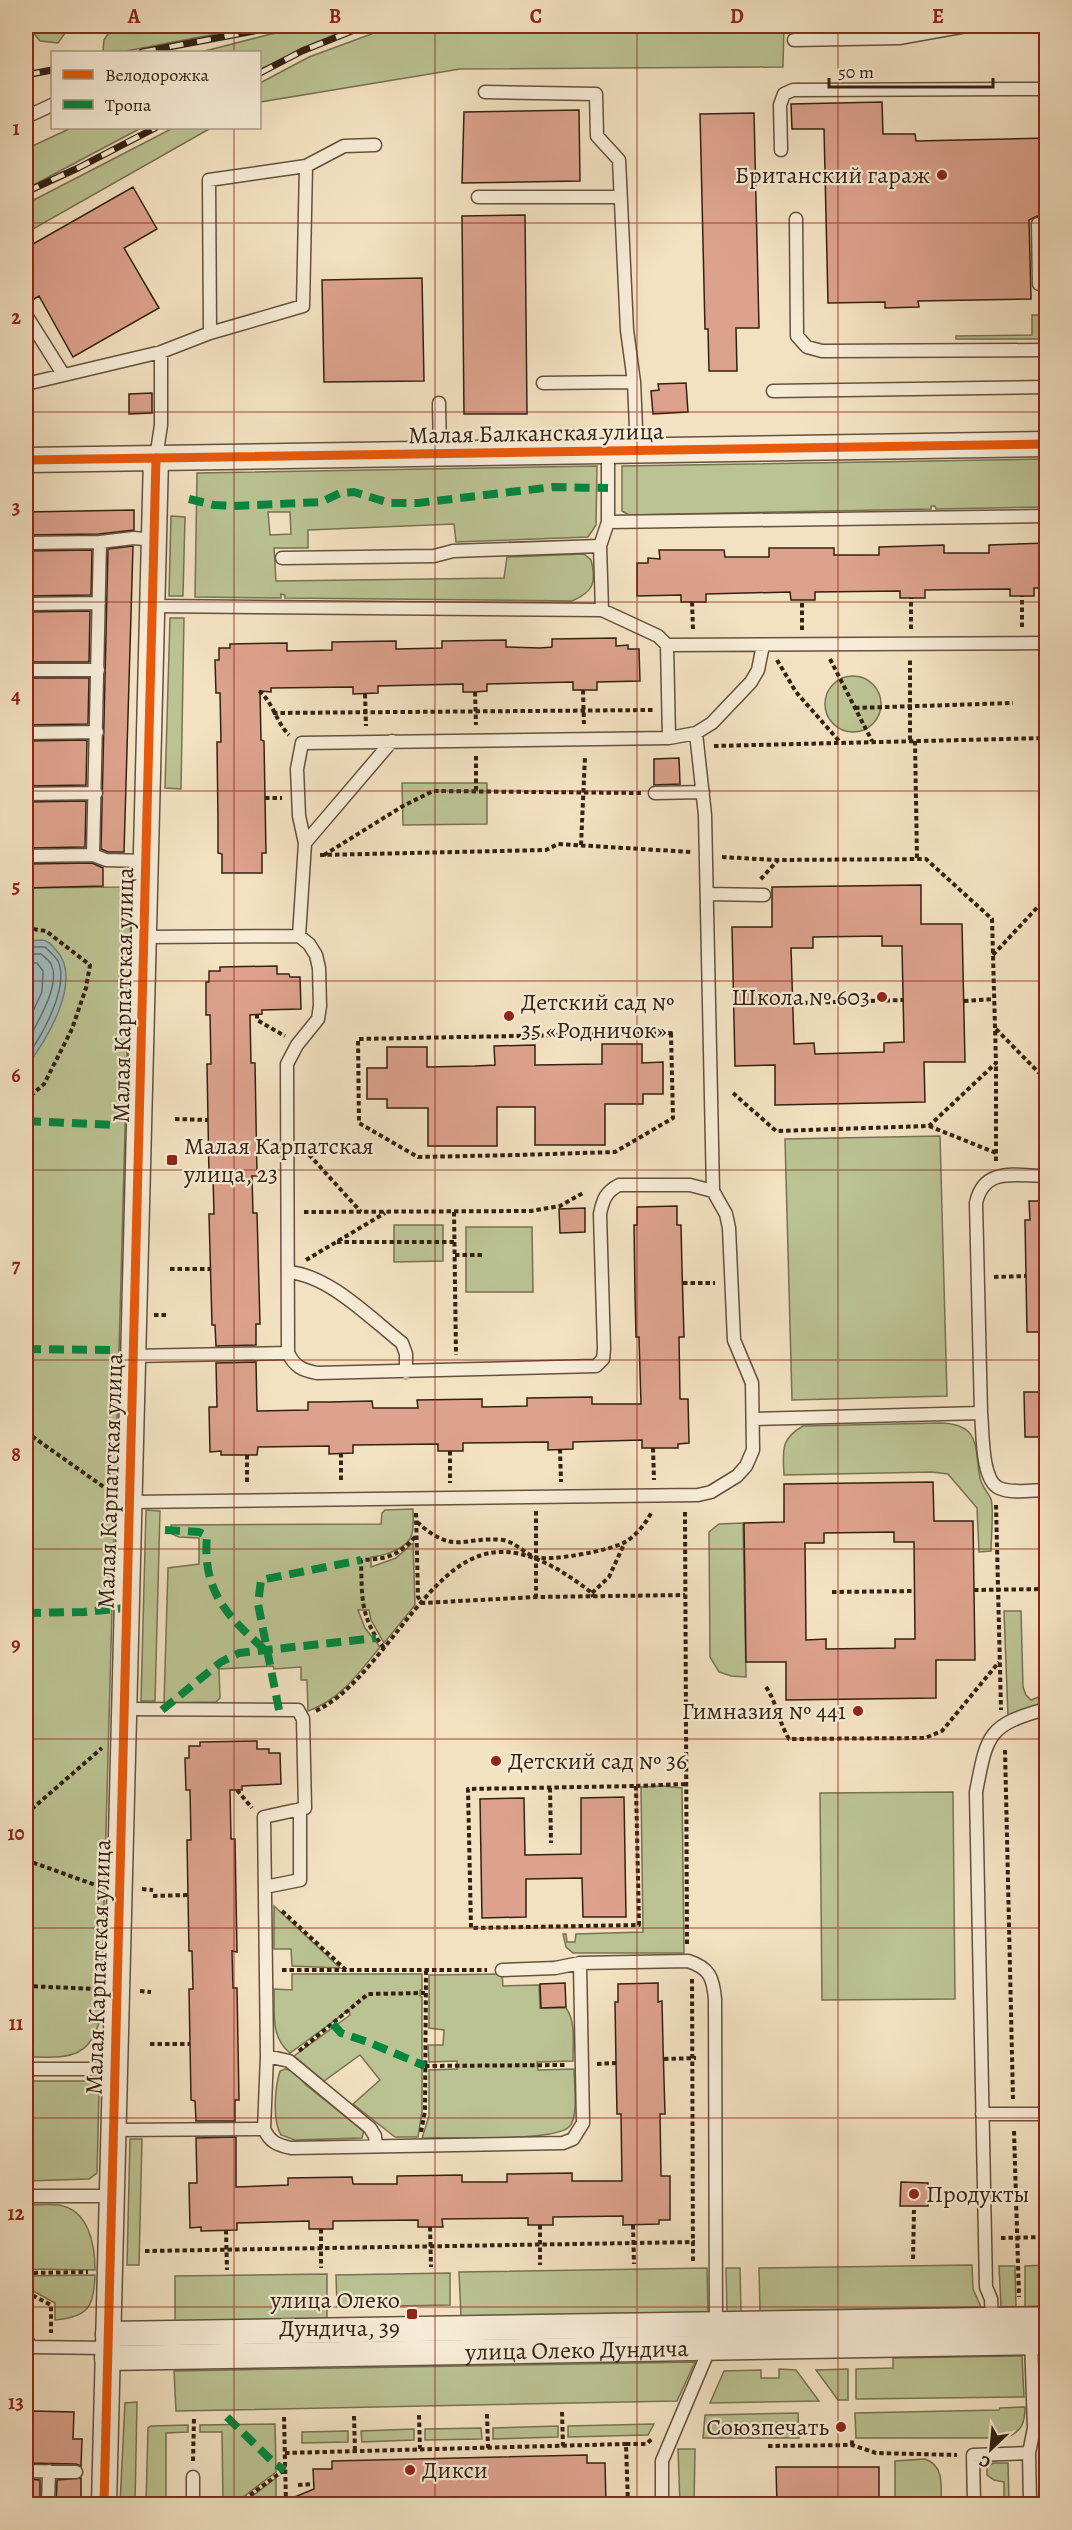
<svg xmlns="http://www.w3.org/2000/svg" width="1072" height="2530" viewBox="0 0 1072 2530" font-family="Alegreya,serif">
<rect width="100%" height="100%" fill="#f3e2c2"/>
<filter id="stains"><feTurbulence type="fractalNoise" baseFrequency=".00333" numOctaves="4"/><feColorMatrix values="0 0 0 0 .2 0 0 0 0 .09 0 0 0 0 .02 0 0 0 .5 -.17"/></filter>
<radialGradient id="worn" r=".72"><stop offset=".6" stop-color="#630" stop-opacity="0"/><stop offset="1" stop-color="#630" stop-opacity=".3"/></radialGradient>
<path fill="#bbc393" stroke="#787252" stroke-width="1.5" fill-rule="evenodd" d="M28,26H70L58,43L40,41Z
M113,26H259L126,51L103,52L104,40Z
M317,26H359L260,69V52H201L271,34Z
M393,26H784L783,67L460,69L260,102V83L309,57Z
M71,128H141L26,189V149Z
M173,128H211L26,233V204Z
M1032,315H1046V339H956V336L1032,335Z
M1046,459V507L936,509L935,506H931V509L629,515L622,511V466Z
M597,466L596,525L588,537L456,542L454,524L308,530V548H274L276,581L504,578L507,557L584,554L591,560C597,583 593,592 572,601L285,598V595L281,594V598L195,597L197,473ZM268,512H290L291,534L270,535Z
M171,516L185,517L183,596H169Z
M170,618H184L181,789L165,788Z
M825 704a28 28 0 1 1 56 0a28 28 0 1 1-56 0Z
M402,783H487V824L403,825Z
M124,867L130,868L132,872L101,2015C91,2062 65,2057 26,2057V888L122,887Z
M940,1136L947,1396L792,1400L785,1139Z
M394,1225H443V1261L394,1262Z
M466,1227H532L533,1292H466Z
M940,1423C982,1424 974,1448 980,1478C982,1487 988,1492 991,1499C994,1507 991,1541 991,1551L979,1552L977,1508L948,1474L932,1472L784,1475C783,1451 780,1439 803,1426Z
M413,1509C413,1517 414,1526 412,1534C409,1548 384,1556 371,1557V1567L396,1558L413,1543L415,1605L384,1643L371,1620L369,1610H358L365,1628L380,1647C359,1673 340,1700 308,1711L307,1680H301V1667L274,1669L273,1666L219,1669L220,1698L216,1702L164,1703L168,1568L199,1564V1538L179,1537L172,1534L171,1525L381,1524L382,1513L385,1510Z
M146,1510L160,1511L155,1701H141Z
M743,1523L746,1677L731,1676L719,1672L710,1657L709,1532L719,1524Z
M1004,1611H1021L1023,1687L1026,1695L1031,1700L1046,1694V1704L1008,1716Z
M663,1786L682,1788L684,1953H573L566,1947L563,1934H566L567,1942H575L576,1934L643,1932L641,1787Z
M953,1792L955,1999L822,2000L820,1793Z
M274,1906L340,1968L292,1966L291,1949H274Z
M292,1974H422V1990H420V1996L422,1997V2111L418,2137H395L353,2104L380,2080L360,2055L324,2081L294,2056L350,2015L349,2010L290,2053C270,2037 275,2013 274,1989L292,1990Z
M502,1974L503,1986L539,1985L540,2008H566C576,2021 573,2044 573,2061L537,2062L538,2070L574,2069C574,2083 579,2118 569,2127C554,2142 448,2137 422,2138L429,2116V2070L457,2069V2061L429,2062L428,2045H443L444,2030L429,2028V1975Z
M285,2069L293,2071L306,2085L361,2129L364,2131L362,2138L295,2140L281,2135C272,2120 275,2087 280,2071Z
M26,2081H88L99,2091L97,2173L89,2179L26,2181Z
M130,2139H142L139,2265H127Z
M26,2205C36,2205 48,2204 59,2205C89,2210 95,2245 95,2270L26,2269Z
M972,2265L973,2289L981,2307L760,2311L759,2268Z
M1046,2265V2306L1025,2307V2266Z
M999,2266H1015L1016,2307H1001Z
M707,2268L708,2312L461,2316L459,2272Z
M726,2268H740L741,2312H727Z
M450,2273V2305L337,2307L336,2275Z
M327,2274V2319L175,2321V2276Z
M95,2275C94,2306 89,2317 55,2320V2303L26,2287V2276Z
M1022,2356L1024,2397L856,2399V2369L893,2368V2358Z
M695,2362L677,2401L176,2411L174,2371Z
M779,2369L796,2370L819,2401L710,2403L724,2371L761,2370V2378H779Z
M848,2369V2400H838L816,2370Z
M137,2402L135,2504H120L125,2403Z
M1025,2407C1025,2423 1022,2431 1006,2438H856L855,2413L999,2410L1000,2408Z
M798,2413L799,2438H703L705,2415Z
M275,2424L276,2472L234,2504H223L222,2432H200V2425Z
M654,2424L648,2435L568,2437V2426Z
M188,2425V2432L166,2433V2504H146L148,2428L151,2426Z
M558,2426V2437L493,2439V2428Z
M481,2428L482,2439L425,2440V2429Z
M414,2429V2440L362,2442L361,2431Z
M348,2431V2442L302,2443V2432Z
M678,2449H695L694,2504H680Z
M925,2459C945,2466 941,2487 941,2504H922V2499L895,2500V2461Z
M993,2463H1008L1009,2504H1004V2482L994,2480L987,2475V2468Z
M276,2478V2504H242Z"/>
<path fill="#a0bbbd" stroke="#757d79" stroke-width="1.5" d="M42,940C49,941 51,945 56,950C84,980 46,1041 26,1067V941Z"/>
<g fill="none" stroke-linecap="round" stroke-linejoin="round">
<path stroke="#6a6e68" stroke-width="1.5" d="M26,947H45C49,951 55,956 58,961C70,987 41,1038 26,1057
M26,954H41C44,957 49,960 51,964C62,985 35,1026 26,1044
M26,963H37L43,971L42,992L26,1026"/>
</g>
<path fill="#dda28d" stroke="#342112" stroke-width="1.5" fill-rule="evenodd" d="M882,102L883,134H915L916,141L1047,138V220L1037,216L1029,220L1031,299L918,301L919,307L885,308V302L828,303L824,129H792L791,104Z
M579,110L580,181L462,183L464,112Z
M754,113L759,328H736L737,371H709L708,329H705L700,114Z
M133,187L157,229L124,248L159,308L73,357L39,296L26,304V248Z
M525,215L527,414H464L462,216Z
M422,278L424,381L324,382L322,280Z
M686,383L688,412L653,414L651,391L659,390L658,384Z
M152,393V413L129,414V394Z
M134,510V530L99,534L26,535V512Z
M1047,543V588H1034V596H1010V589L925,590V598H900V591L815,592V600H791L790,592L706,594V602H681V595L637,596V563H648V558L660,559L659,550H724L725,557H769V548H834V555H879V547L944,545V553H989V545Z
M133,546L124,852H108L101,849L108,549Z
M92,550L91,595L26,596V551Z
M90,611L89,662H26V612Z
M616,638V646L628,645V649H639L640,681L597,682V690H573V682L487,684V691L475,692H463V684L378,686V693L353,694V687L271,688V692L260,691L261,740L264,741L265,798L266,853H262V873H222V854L218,853V820L217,742H221L220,693H216L215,660H219V648H230V644L287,643V651L332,650V642L396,641V649L442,648V641L506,640V647L540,648L552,647V639Z
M26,678H89L88,724L26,725Z
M87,740L86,785L26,786V741Z
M679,758L680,784L654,785V759Z
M86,801L85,847L26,848V802Z
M92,863L103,868V886L26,888V864Z
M921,885V924H962L965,1062H924L925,1102L775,1105V1065L735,1066L732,927H772V887ZM882,936V946H902L904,1042L884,1043V1052L815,1054L814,1043L794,1044L791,948H813V937Z
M277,966V974H289L290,977H300L301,1009L262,1010V1014L250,1015L251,1063H255L257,1176H252L253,1213H257L260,1324H256V1345L216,1346L215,1325H212L209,1214H214L213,1176H209L207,1064H211L210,1015H206V982H209V971H220V967Z
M602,1044H642V1063L663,1062V1094H643V1104H605V1145H535V1107H497V1146H428V1108H387V1099H367V1068H387V1047H427V1067L475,1066L495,1065L494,1046L535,1045V1065L602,1064Z
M1029,1201H1047V1332H1027L1025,1220H1030Z
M677,1206V1225H681L682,1269L684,1337H679L680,1399H688L689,1443L678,1444V1448H642V1440L573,1442V1449L548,1450V1442L463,1443V1451H438V1444L353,1445V1453L329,1454V1446L258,1447L257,1455H221V1451L210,1452L209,1407H217L216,1363L256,1362L257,1411L308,1410V1402H329L372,1401L373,1408H418L417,1400L482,1399V1407L527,1406V1398L592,1397V1404H641L639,1337H636L635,1294L634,1225H637V1207Z
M585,1208V1232L560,1233L559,1209Z
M1024,1392H1047V1437H1025Z
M933,1482L934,1521H973L975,1660H936V1698L786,1700V1662H746L744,1523L784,1522V1484ZM894,1532V1542H914L915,1639H895V1648L826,1649V1639L806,1640L805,1543H824V1533Z
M257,1741V1749H269V1753H280L281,1784L242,1786V1790H230L231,1839H235L237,1952L232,1951L233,1988H237L239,2100H235V2121H196L195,2101L191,2100L189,1989H193L192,1951H189L187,1840H191L190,1790H186L185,1758H189V1746H200V1742Z
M624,1797L626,1917H583L582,1878L526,1879V1917L482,1918L480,1799L524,1798L525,1855L581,1854V1798Z
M565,1983L566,2007L541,2008L540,1984Z
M658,1983V2002L662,2001L663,2045L665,2114H660L661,2176H670V2220H659V2224L623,2225V2216L553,2217V2225H528V2218L442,2219L443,2227H418V2220L333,2221V2229H309V2221L237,2223V2230L201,2231V2227L190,2228L189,2183H197L196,2138L236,2137V2187L288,2185V2178L352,2177L353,2184H397V2176L462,2175V2182H507V2174L572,2173V2181H622L621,2114H617L616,2063L615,2002H618V1984Z
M901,2182L928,2183V2206H900Z
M32,2411L74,2412L73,2439H82L81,2466L76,2464L26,2463V2438H32Z
M587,2455V2463H605L606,2505H542V2500L502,2501V2505H476V2501L433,2502V2505L278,2504L314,2489L313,2469H332V2461Z
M776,2467H879V2505H777Z
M81,2478V2505H56L57,2480Z
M26,2479L40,2480V2505H26Z"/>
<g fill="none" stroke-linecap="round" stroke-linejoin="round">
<g stroke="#64513e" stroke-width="15">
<path id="service" d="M794,40L899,38L966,26
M485,92L596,94L597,136L619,160L627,330L634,382L637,451
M26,117L52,105
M781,150L780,105L784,94L793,90L1046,89
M478,197H620
M796,219L797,336L807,347L822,351L1046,350
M1038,224L1039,284H1046
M26,315L63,374
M210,333L209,180L306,166L344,146L375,145
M543,383L634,382
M26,384L161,352L210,333L303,306L306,166
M773,391L1046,387
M439,403L440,454
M156,458L161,425V352
M608,522L1046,516
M100,542L134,538L154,540
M26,543L100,542L93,855
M282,558L434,556L453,551L600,546
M26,604L99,603
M153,606L602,610L600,546L608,522V451
M602,610L658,636L667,645L669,738
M667,645L1046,643
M26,670H98
M26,733L97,732
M696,733L705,815L713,1191
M655,793L703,792
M26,794L96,793
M305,843L392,741
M26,856L93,855L106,860L146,861
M708,894L764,895
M299,936L305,843L299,816L297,769L302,743L669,738L696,733L712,723L751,682L758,670L763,645
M288,1272C329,1275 370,1318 402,1343L406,1354V1372
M133,1356L288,1353
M981,1413L976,1203C984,1166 1017,1176 1046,1176
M753,1419L981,1413C983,1431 981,1480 999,1488C1012,1494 1033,1490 1046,1490
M129,1502L698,1495L711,1492L737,1476L746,1466L753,1450L752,1383L734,1340L729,1228L726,1214L713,1191L690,1185H619C606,1192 603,1199 600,1214L604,1349L603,1359L596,1366L317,1373C302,1370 295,1367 288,1353L287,1064L297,1045L318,1019L320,1006L319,968L316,955L309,944L299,936L144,937
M124,1709L298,1710L303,1719L305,1808L264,1817L267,2056L264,2129C270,2142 277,2145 291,2148L563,2143L573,2139L583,2123L580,1963
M265,1887L300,1880V1809
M502,1970L555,1968L580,1963L688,1961C710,1968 713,1978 715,1999L716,2328
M267,2056L289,2061L370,2128L375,2136L376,2146
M26,2069H114
M982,2114H1046
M113,2130L264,2129
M26,2196H111
M992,2322L991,2299L986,2287L976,1792C987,1735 987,1725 1046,1709
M26,2340L32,2347L107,2348
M26,2471L76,2472
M48,2504L49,2471
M193,2504V2477
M662,2504V2461L711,2345
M974,2504L973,2455L1029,2453
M1030,2504L1029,2453L1034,2428L1031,2339"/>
</g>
<g stroke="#64513e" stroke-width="27">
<g id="minor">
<path d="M26,460L1046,444"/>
<path d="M108,2334L1046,2319"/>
<path id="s1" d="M107,2358L1046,2342"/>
<path d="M104,2504L156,458"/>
</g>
</g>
<path stroke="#342112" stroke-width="4" stroke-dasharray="4.5 3" stroke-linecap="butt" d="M692,602L693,629
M1022,627V596
M911,629V598
M802,630V600
M830,659L872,741
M777,660L796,692L840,742
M583,690L584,724
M259,691C273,702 276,722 289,735
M475,692L476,725
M365,694L366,726
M855,708L1013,703
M273,713L653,710
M910,740V660
M915,741L917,859
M714,746L1046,738
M476,756V791
M265,798H282
M581,845L585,756
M320,855L546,850L558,844L691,852
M324,855L403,806L433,791L641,793
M722,857L777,860
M26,928L46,931L90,965L86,988L72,1029L44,1084L26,1100
M993,955L1046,898
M964,1001L993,999
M803,1003L903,1000
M257,1014V1020L285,1036
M996,1029L1046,1080
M671,1033L673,1118L615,1152L518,1155L418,1157L359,1123L358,1039Z
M733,1093L776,1131L929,1126L996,1063L992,919L926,859L778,860L760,880
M175,1119L208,1120
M929,1126L996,1153
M304,1149L361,1212
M996,1161V1064
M304,1212L531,1211L560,1206L583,1193
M454,1212L456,1355
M337,1242H454
M455,1255H484
M306,1260L385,1213
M170,1269H210
M994,1277L1026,1276
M683,1283H715
M154,1315H168
M26,1432L108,1490
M653,1448L654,1480
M560,1449L561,1482
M450,1451V1483
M341,1453V1483
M247,1455V1484
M996,1505L1001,1710
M536,1511V1597
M685,1512L687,1945
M416,1513L418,1597L422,1603L536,1597L685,1595
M417,1522C455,1556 462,1536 503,1540C515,1542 524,1553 535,1557C549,1562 613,1550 625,1542C636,1536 647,1522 652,1511
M974,1590L1046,1589
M832,1592L915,1591
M592,1593L609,1577L625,1542
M384,1648C360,1618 362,1597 361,1560C388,1559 398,1556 416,1536
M766,1687C777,1703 779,1723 789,1739L925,1738L942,1731L999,1662
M316,1711C341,1698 356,1681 374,1660C445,1575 479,1504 592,1593L593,1597
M1005,1750L1013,2099
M636,1786L639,1925L471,1928L468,1789Z
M636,1786L686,1784
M550,1788L551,1843
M237,1790L252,1808
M26,1814L102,1748
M26,1860L98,1886
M142,1889L153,1890
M153,1896L188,1895
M282,1911L347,1971
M282,1970H487
M692,1979L693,2263
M26,1986L96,1989
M140,1991L151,1992
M150,2044H190
M299,2051L368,1994L425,1993
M664,2059L696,2058
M597,2064L616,2063
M425,2066L565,2065
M1014,2131L1019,2297
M421,2132L425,2111L426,1971
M540,2225V2265
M633,2225L634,2264
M430,2227L431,2267
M321,2229V2268
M226,2230L227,2270
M1001,2238L1046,2237
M145,2251L695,2242
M913,2259L914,2210
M26,2273L88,2272
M26,2292L51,2305V2333
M562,2412L563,2446
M487,2414L488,2448
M419,2415L420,2449
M354,2416L355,2451
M284,2417L286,2504
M852,2445V2438
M768,2446L852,2445L876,2453L957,2455
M285,2453L626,2444
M193,2461L194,2418
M298,2485L314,2484
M238,2504L284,2470
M628,2504L626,2444H646L653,2438"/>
<use href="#service" stroke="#f7ecd7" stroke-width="12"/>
<use href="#minor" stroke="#f7ecd7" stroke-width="24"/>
<g stroke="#342112" stroke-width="7">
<path id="rail" d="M142,52L281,26
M260,73L302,51L364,26
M26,75L52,70
M26,192L78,168L155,128"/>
</g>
<use href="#rail" stroke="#f7ecd7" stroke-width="4.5" stroke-dasharray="14" stroke-linecap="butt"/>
<path stroke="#00873e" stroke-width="8" stroke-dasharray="15 8" stroke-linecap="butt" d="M189,499L214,505L234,506L321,502L340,493L354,492L390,503H418L553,487L608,488
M26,928L29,929
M26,1121L115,1125
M26,1349L117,1350
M165,1530L199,1532L207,1536C202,1591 227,1616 265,1650
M26,1613L84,1612L126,1608
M162,1710L221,1662L239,1653L376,1638
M279,1710L258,1604L261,1580L361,1560
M333,2024L341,2033L368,2042L425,2066
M227,2417L275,2464L285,2470"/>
<g stroke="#f7ecd7" stroke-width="13">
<path id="cycleway" d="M26,460L1046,444
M104,2504L156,458"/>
</g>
<use href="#cycleway" stroke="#e8590c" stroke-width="9"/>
</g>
<path fill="none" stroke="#8f2418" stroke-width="1.5" stroke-opacity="0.55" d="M234,26V52M435,26V2504M637,26V2504M838,26V2504M234,128V2504M26,223H1046M26,412H1046M26,602H1046M26,791H1046M26,981H1046M26,1170H1046M26,1360H1046M26,1549H1046M26,1739H1046M26,1928H1046M26,2118H1046M26,2307H1046"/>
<g fill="#8f2418" stroke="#f7ecd7" stroke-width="2">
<circle cx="942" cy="175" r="6"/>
<circle cx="882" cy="997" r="6"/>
<circle cx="509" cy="1016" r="6"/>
<rect x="166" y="1154" width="12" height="12" rx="3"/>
<circle cx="858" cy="1711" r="6"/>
<circle cx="496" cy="1761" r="6"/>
<circle cx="914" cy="2194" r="6"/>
<rect x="406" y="2308" width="12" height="12" rx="3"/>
<circle cx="841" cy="2427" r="6"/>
<circle cx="410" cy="2470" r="6"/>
</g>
<g text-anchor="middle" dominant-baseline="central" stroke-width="4.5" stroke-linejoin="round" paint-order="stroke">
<g font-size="24" fill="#342112" stroke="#f7ecd7" text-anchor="end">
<text x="930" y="175">Британский гараж</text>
<text x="870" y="997">Школа № 603</text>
<text x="521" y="1002" text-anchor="start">Детский сад №<tspan x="521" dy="28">35 «Родничок»</tspan></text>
<text x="184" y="1146" text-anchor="start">Малая Карпатская<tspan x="184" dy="28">улица, 23</tspan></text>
<text x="846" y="1711">Гимназия № 441</text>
<text x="508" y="1761" text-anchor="start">Детский сад № 36</text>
<text x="926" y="2194" text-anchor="start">Продукты</text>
<text x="400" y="2300">улица Олеко<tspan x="400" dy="28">Дундича, 39</tspan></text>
<text x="829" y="2427">Союзпечать</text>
<text x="422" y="2470" text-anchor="start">Дикси</text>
</g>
<g font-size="24" fill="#342112" stroke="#f7ecd7">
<text transform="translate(536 433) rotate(-1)">Малая Балканская улица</text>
<text transform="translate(123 995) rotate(-89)">Малая Карпатская улица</text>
<text transform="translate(110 1481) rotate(-88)">Малая Карпатская улица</text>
<text transform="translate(98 1967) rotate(-88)">Малая Карпатская улица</text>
<text stroke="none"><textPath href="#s1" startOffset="470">улица Олеко Дундича</textPath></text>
</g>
</g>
<rect width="1072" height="2530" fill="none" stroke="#f3e2c2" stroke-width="66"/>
<rect x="51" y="51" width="210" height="78" fill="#f7ecd7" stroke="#a99b88" stroke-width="1.5"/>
<rect x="63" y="70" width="30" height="9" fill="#e8590c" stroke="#a99b88" stroke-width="1.5"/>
<text x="105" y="81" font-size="18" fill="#342112">Велодорожка</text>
<rect x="63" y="100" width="30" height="9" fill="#00873e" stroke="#a99b88" stroke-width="1.5"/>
<text x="105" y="111" font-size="18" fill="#342112">Тропа</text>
<g transform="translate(991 2449) rotate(206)" stroke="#f7ecd7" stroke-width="4.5" paint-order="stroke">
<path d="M0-4.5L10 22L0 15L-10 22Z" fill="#342112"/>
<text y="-9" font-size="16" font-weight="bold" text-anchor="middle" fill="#342112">С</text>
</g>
<path d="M829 78v9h164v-9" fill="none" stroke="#342112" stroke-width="3"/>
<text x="838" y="78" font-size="18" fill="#342112" stroke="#f7ecd7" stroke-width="4.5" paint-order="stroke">50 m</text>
<rect x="33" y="33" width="1006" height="2464" fill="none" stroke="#8f2418" stroke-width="2"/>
<g font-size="20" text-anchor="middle" font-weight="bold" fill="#8f2418">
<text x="134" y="23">A</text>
<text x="335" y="23">B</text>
<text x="536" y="23">C</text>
<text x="737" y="23">D</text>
<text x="938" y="23">E</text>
<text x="16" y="135">1</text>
<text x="16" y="324">2</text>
<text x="16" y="514">3</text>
<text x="16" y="703">4</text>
<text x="16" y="893">5</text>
<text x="16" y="1082">6</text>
<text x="16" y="1272">7</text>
<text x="16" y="1461">8</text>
<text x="16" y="1651">9</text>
<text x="16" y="1840">10</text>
<text x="16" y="2030">11</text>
<text x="16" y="2220">12</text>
<text x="16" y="2409">13</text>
</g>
<rect width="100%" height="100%" filter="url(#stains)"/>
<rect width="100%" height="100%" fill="url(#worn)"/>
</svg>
